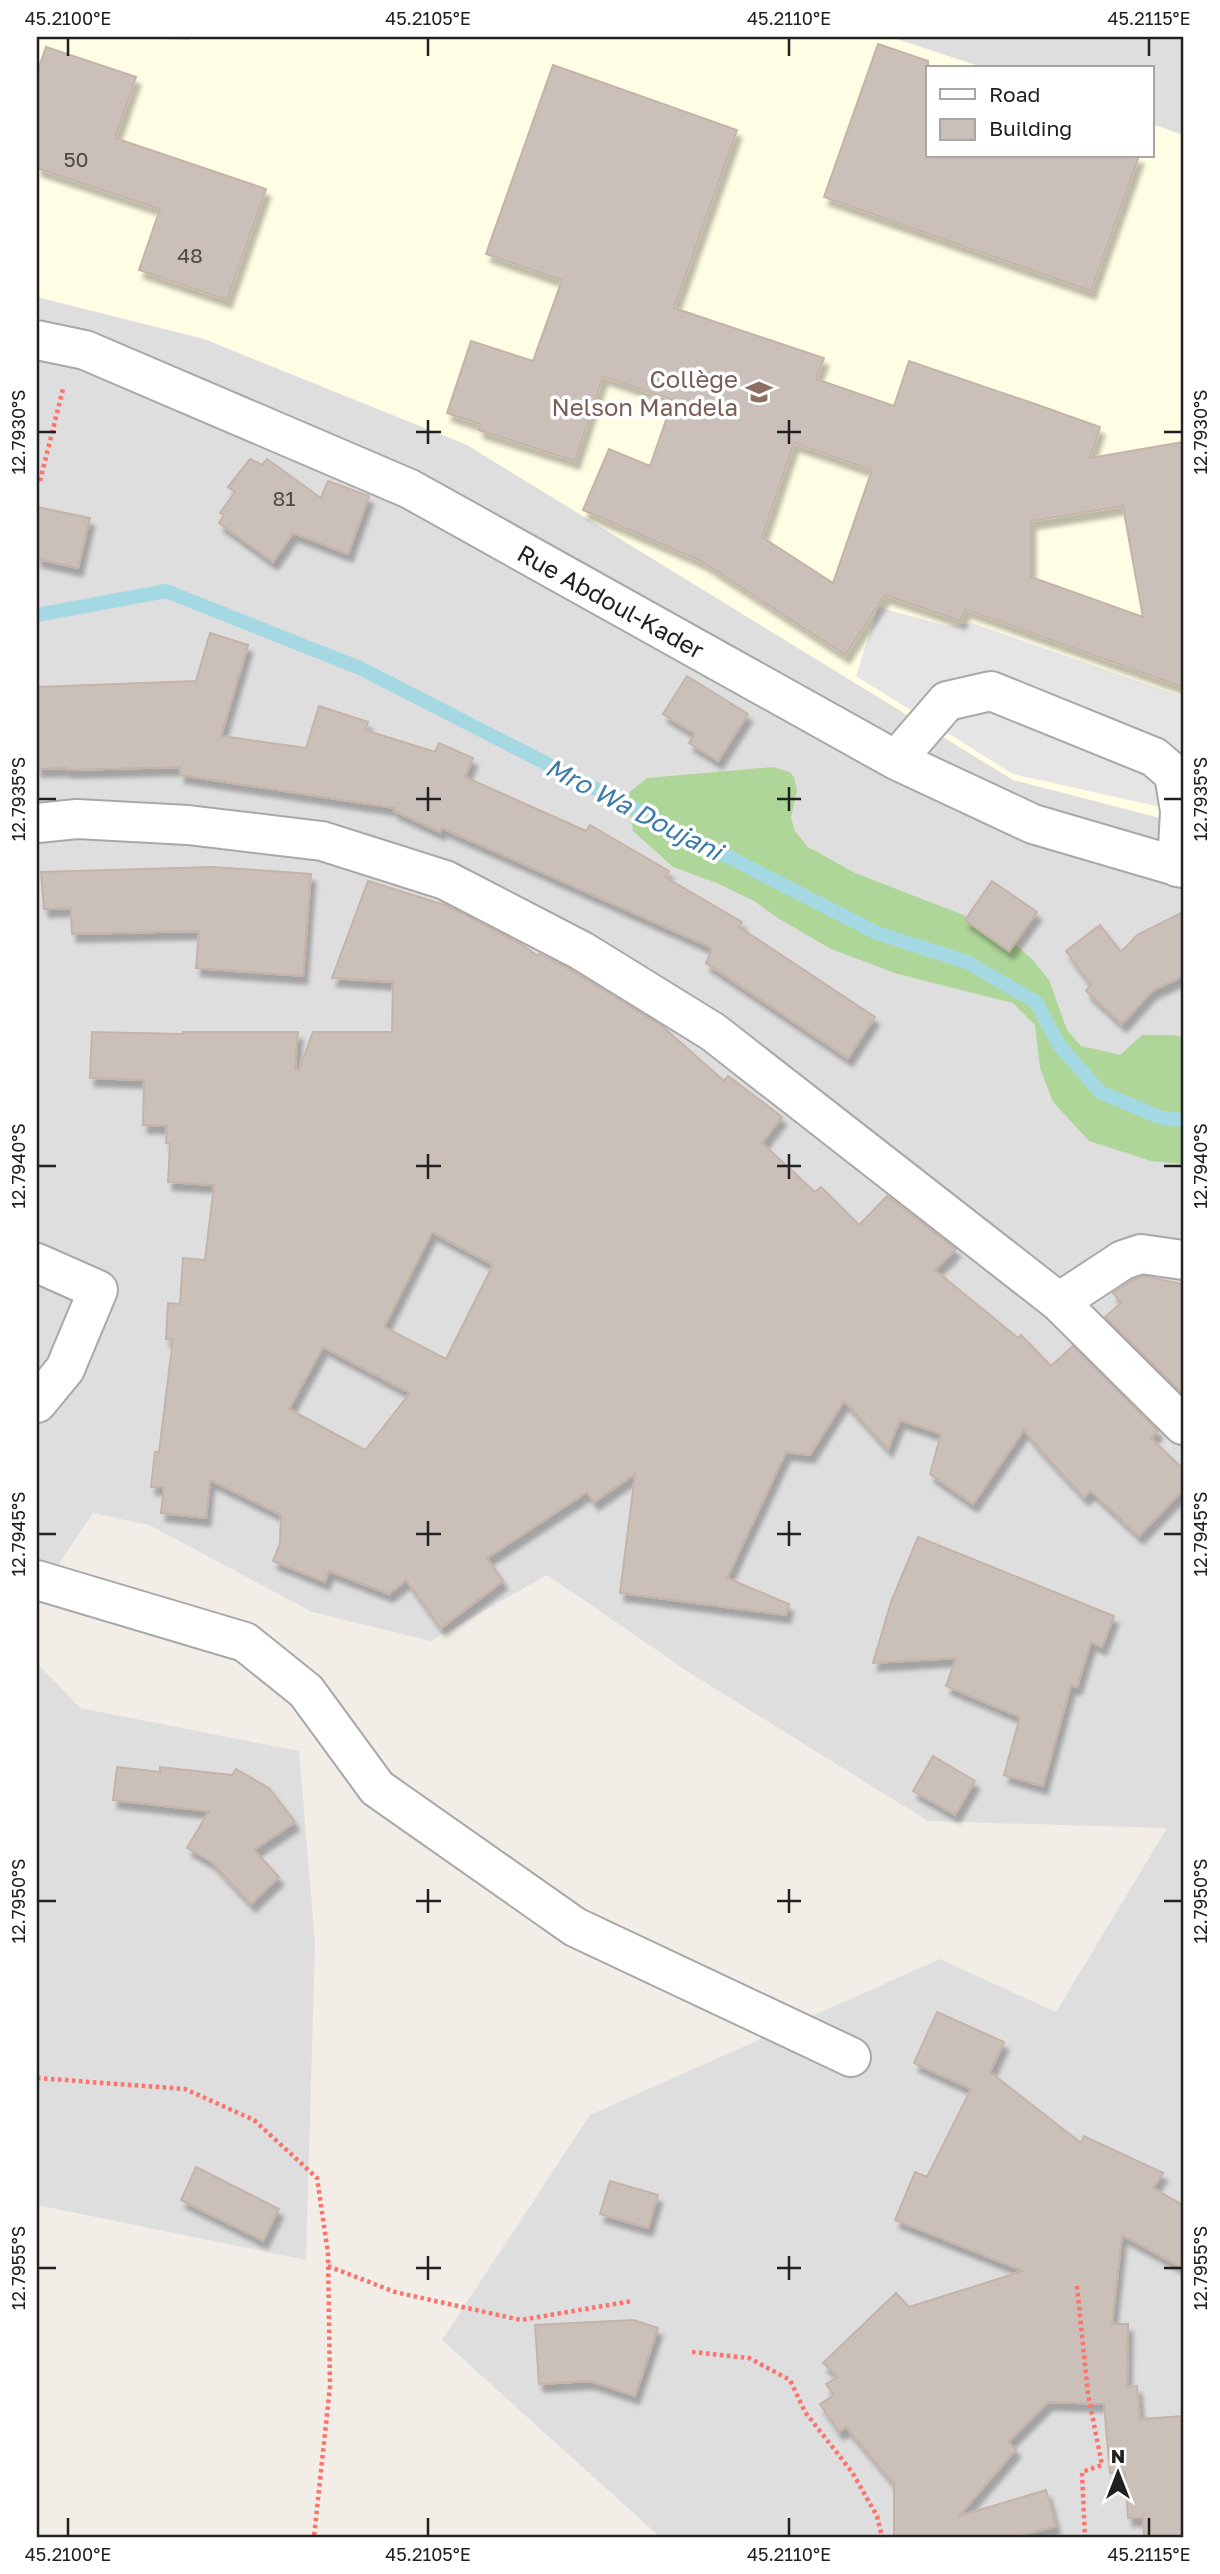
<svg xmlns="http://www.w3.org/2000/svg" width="1220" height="2574" viewBox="0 0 1220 2574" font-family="'Golos Text',sans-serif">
<defs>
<filter id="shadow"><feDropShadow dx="4.5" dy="8" stdDeviation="2" flood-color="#0004"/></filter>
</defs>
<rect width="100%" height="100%" fill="#f2eee7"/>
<path fill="#dfdede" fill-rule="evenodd" d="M37,37H1183V2537H660L442,2340L590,2115L940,1959L1056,2012L1167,1828L928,1821L693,1675L547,1575L431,1641L312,1612L149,1525L93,1513L37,1597ZM928,68H1152V156H928Z
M37,1663L80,1708L299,1751L315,1943L306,2260L37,2205Z"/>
<path fill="#fffde3" d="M37,37H118L189,40L191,37H891L985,68H928V156H1152V124L1183,135V824L1013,780L467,445L204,339L37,297Z"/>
<path fill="#aed698" d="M773,767L790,772L794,777L797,790L791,818L795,831L808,847L855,873L979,921L1011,941L1033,960L1049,980L1067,1030L1081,1046L1120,1055L1142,1035H1175L1183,1038V1164L1151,1161L1089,1141L1053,1102L1040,1068L1035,1025L1013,1003L898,974L831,949L776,917L754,901L717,883L673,867L633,831L626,795L647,778Z"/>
<path fill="#e5e5e5" d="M878,607L947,626L972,623L1183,697V812L1013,774L856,676Z"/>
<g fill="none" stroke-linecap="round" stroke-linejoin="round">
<path stroke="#a4d9e4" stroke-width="14" d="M37,615L166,591L360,668L877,933L967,962L1036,1002L1059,1045L1100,1092L1162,1118L1183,1120"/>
</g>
<path fill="#cbc0b9" stroke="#c6b3a8" stroke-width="2" fill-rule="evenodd" filter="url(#shadow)" d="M878,44L928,61V156H1139L1091,291L824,197Z
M46,47L136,77L115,138L266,189L227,300L139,270L160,209L37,168V73Z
M553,65L737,130L674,308L824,358L816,379L894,406L909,361L1041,406L1100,427L1090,458L1183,442V687L965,609L961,621L885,595L845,655L701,561L583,510L609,449L650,466L673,400L603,376L575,461L479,430L480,424L447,413L471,341L533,361L562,280L486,254ZM794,443L872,470L833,583L762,537ZM1123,506L1143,617L1031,577V521Z
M250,459L262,465L267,459L321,498L328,481L369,496L348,554L293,533L273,562L219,523L224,515L220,513L235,492L228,487Z
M37,507L90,518L78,568L37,559Z
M210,633L248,645L221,736L306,748L319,706L368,722L365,730L435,752L439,743L473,758L465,777L586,831L590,825L669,871L665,877L742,922L739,927L875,1017L848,1058L706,963L712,948L442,828L440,832L394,811L395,808L180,775L181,767L67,770V768L37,769V687L196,681Z
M687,676L748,714L718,761L689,743L695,734L663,714Z
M212,867L311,874L303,976L196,968L199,931L72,934L71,908L44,909L41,872Z
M368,881L448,906L521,944L538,956L539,954L571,970L662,1026L724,1081L728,1076L782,1117L762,1143L815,1192L821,1187L859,1225L887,1196L956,1249L935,1270L1018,1338L1021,1335L1051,1366L1073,1346L1158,1431L1151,1438L1183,1469V1490L1139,1536L1091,1491L1084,1497L1043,1453L1024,1430L973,1504L930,1474L941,1434L900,1420L888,1449L844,1401L810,1455L786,1452L727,1578L789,1604L786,1615L620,1593L635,1474L594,1502L587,1492L487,1558L503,1581L441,1628L406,1580L389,1594L329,1571L325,1582L273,1561L280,1543L281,1515L210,1480L206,1518L161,1513L164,1487H151L155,1452H159L173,1339H166L168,1303L180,1304L183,1258L205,1260L214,1185L168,1182L170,1144L166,1143L167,1126L143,1125L144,1080L90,1078L92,1032L183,1034V1032H298L295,1069L299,1070L313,1032H392L393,982L332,978ZM432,1232L493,1265L446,1359L384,1327ZM323,1347L410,1393L365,1450L289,1409Z
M992,881L1037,912L1009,951L965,920Z
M1183,912V976L1152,991L1122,1024L1086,991L1091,985L1066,951L1100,925L1121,952L1137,935Z
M1143,1276L1183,1284V1394L1105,1317L1121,1303L1113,1293L1133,1280Z
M918,1537L1114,1616L1102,1647L1091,1642L1077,1687L1071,1685L1043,1786L1004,1775L1020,1717L946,1686L956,1658L873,1663L891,1602Z
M933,1756L975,1781L955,1815L913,1791Z
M117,1767L160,1772V1767L232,1775L236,1769L269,1788L295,1822L254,1850L279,1877L251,1904L212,1862L187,1848L209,1811L113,1800Z
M937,2012L1004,2042L990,2072L1081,2143L1084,2136L1163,2173L1153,2188L1183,2205V2268L1122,2235L1112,2324H1128L1127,2387L1137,2386L1140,2419L1183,2416V2537H1144L1143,2518H1128L1125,2472L1110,2473L1104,2404L1048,2402L1008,2442L1016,2449L959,2516L1046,2490L1056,2526L1016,2537H894V2484L846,2427L839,2432L820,2404L834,2395L826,2384L838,2377L823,2363L896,2293L909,2307L1023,2271L895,2220L915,2172L927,2177L971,2089L914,2063Z
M196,2167L279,2209L263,2241L181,2200Z
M610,2181L658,2195L648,2228L600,2214Z
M633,2320L658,2328L635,2396L590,2381L539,2384L535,2325Z"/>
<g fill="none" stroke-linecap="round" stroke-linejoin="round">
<g stroke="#a8a8a8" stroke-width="42">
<path id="minor" d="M37,340L85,350L410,489L896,760L1033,824L1183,868
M896,760L947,701L991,691L1154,757L1174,774L1180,811L1177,867
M37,823L77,819L188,825L322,841L445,880L582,951L713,1032L1059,1302L1183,1425
M37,1263L98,1290L65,1369L37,1403
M1059,1302L1123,1260L1141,1254L1183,1260
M37,1580L245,1642L306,1691L377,1788L575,1927L851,2057"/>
</g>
<path stroke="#ff716b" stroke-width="4.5" stroke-dasharray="3.5 3.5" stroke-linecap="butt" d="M40,481L63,389
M37,2078L185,2089L254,2120L317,2178L328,2253L330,2386L314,2537
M328,2266L395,2292L521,2320L632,2301
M1077,2286L1088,2394L1102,2465L1082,2472L1085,2537
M692,2352L749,2358L790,2380L805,2412L852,2472L877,2516L882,2537"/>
<use href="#minor" stroke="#fff" stroke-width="38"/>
</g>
<path fill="none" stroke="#212121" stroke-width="2.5" d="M68,38V56M428,38V56M789,38V56M1149,38V56M428,420V444M789,420V444M38,432H56M416,432H441M777,432H801M1164,432H1182M428,787V811M789,787V811M38,799H56M416,799H441M777,799H801M1164,799H1182M428,1154V1179M789,1154V1179M38,1166H56M416,1166H441M777,1166H801M1164,1166H1182M428,1521V1546M789,1521V1546M38,1534H56M416,1534H441M777,1534H801M1164,1534H1182M428,1889V1913M789,1889V1913M38,1901H56M416,1901H441M777,1901H801M1164,1901H1182M428,2256V2280M789,2256V2280M38,2268H56M416,2268H441M777,2268H801M1164,2268H1182M68,2518V2536M428,2518V2536M789,2518V2536M1149,2518V2536"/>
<defs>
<g id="school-bare" transform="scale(2.1)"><path d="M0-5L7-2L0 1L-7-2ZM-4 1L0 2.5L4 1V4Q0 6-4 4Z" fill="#8d6e63" stroke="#fff" stroke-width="2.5" paint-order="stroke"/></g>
</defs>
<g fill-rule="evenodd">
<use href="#school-bare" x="759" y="392"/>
</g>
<g text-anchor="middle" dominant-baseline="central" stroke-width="7" stroke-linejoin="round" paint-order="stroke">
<g font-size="21" fill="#4c4947">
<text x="76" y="159">50</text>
<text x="190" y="255">48</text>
<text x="284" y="498">81</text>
</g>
<g font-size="24" fill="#785e54" stroke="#fff" text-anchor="end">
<text x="738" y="378">Collège<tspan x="738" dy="28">Nelson Mandela</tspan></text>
</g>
<g font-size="24" fill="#212121" stroke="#fff">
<text transform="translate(611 601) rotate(29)">Rue Abdoul-Kader</text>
</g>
<g font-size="26" font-style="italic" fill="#3d7bab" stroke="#fff">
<text transform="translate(634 809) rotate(27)">Mro Wa Doujani</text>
</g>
</g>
<rect width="1220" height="2574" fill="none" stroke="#ffffff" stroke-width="77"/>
<rect x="926" y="66" width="228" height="91" fill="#ffffff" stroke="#a6a6a6" stroke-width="2"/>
<rect x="940" y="89" width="35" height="10" fill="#ffffff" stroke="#a6a6a6" stroke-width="2"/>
<text x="989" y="102" font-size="21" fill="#212121">Road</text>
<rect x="940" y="119" width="35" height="21" fill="#cbc0b9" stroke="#a6a6a6" stroke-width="2"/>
<text x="989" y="136" font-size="21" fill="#212121">Building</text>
<g transform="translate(1118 2473)" stroke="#ffffff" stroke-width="5" paint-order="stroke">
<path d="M0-5L12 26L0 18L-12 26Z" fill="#212121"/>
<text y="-10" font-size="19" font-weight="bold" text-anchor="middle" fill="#212121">N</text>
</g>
<rect x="38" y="38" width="1144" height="2498" fill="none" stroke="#212121" stroke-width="2.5"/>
<g font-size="18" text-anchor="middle" fill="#212121">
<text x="68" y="25">45.2100°E</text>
<text x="428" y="25">45.2105°E</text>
<text x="789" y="25">45.2110°E</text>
<text x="1149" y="25">45.2115°E</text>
<text transform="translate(19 432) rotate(-90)" y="6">12.7930°S</text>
<text transform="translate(1201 432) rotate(-90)" y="6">12.7930°S</text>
<text transform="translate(19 799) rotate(-90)" y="6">12.7935°S</text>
<text transform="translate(1201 799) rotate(-90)" y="6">12.7935°S</text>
<text transform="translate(19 1166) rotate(-90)" y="6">12.7940°S</text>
<text transform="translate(1201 1166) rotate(-90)" y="6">12.7940°S</text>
<text transform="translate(19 1534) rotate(-90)" y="6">12.7945°S</text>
<text transform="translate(1201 1534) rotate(-90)" y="6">12.7945°S</text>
<text transform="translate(19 1901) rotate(-90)" y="6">12.7950°S</text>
<text transform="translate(1201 1901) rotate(-90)" y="6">12.7950°S</text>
<text transform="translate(19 2268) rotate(-90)" y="6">12.7955°S</text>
<text transform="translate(1201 2268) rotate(-90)" y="6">12.7955°S</text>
<text x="68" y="2561">45.2100°E</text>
<text x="428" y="2561">45.2105°E</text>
<text x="789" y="2561">45.2110°E</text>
<text x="1149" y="2561">45.2115°E</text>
</g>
</svg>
